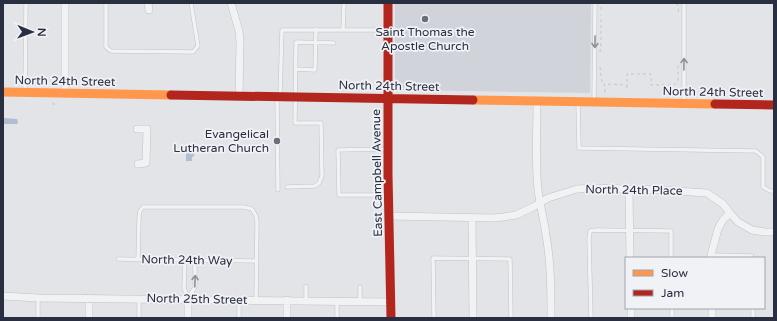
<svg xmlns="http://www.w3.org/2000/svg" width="777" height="321" viewBox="0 0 777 321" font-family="'Varela Round',sans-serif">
<rect width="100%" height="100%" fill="#e2e4e7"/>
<path fill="#d0d3da" d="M395,3H591L590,93L401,90L397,88L395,84Z"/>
<path fill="#b0bed2" d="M4,118L17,119L18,122L17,124H4L3,119Z
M188,149H194V156L192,157V161H186V153H188Z"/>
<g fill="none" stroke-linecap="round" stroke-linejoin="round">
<g stroke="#c0c2c5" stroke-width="4.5">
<path id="lane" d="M106,3V47L111,51L193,52L198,46L191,3
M343,30L344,3
M296,69L315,70L316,29
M25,92L26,3
M280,95L282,30H387
M277,97L278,190
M594,100L595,3
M684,102V3
M578,103L579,148L756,151L763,157V187L770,191H774
M387,149L338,150L339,195H388
M287,187L315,186L319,183L322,176L321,123H295L296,42L334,43
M712,255L752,256V258
M118,259L256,261
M138,260L139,218L140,211L143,207H244L252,209L256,216L257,222L256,300
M185,260L184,288L188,299
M306,286V301
M360,287V301
M38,298V318
M139,299V318
M188,299L195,287V261
M239,301V318
M337,301V318
M672,308V318
M753,308V318
M434,318L433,258L510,259L511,318
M591,318L589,239L590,231L596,230L671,231V258"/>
</g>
<g stroke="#c0c2c5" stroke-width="8">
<path id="street" d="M148,3L149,10
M231,3L239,31L240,42L239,96
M65,92V3
M537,101C537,130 535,160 538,190C540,205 544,220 546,235C551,263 551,290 551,318
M137,129H147L146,163L138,164
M629,189L630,258
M389,216L493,218L503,217L516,215L533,207L548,198L577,189L595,188L660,190L707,193L723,204L730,213L738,222L752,230L765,232H774
M472,218L473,318
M711,258V255L718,229L723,220L730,213
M3,296L38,298L391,302
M89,298V318
M188,299V318
M287,300V318
M631,308V318
M712,308V318"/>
</g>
<path stroke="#c4c5ca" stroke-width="1" stroke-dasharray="3 3" stroke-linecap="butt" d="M677,3L679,13
M601,10L602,3
M600,52L601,43V15
M600,67L602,82L604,84
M627,88V74H651V85H674L678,81V65
M605,92L604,84L627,85
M52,104H58"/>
<use href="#lane" stroke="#f1f2f4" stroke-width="3.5"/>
<use href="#street" stroke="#f1f2f4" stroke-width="7"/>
<path stroke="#ff974d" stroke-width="9" d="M3,92L171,95
M473,100L715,104"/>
<path stroke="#b3261e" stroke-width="9" d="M388,3V175L391,318
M171,95L473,100
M715,104L774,105"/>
</g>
<defs><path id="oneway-shaft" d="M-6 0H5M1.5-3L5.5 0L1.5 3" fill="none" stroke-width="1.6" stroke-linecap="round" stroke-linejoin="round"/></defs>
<g stroke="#8d909a">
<use href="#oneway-shaft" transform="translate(595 42) rotate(91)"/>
<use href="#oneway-shaft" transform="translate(684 64) rotate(-89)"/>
<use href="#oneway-shaft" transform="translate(195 281) rotate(-88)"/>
</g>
<g fill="#6a6e7a" stroke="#f0f2f6" stroke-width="1.5">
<circle cx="425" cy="19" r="4"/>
<circle cx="277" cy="141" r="4"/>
</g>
<g text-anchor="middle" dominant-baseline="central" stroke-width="3.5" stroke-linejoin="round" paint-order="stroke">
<g font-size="12" fill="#292f40" stroke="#f0f2f6">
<text x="425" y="32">Saint Thomas the<tspan x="425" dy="14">Apostle Church</tspan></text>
<text x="269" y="134" text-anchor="end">Evangelical<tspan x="269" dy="14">Lutheran Church</tspan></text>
</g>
<g font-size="12" fill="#292f40" stroke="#f0f2f6">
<text transform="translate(65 81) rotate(1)">North 24th Street</text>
<text transform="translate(389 86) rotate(1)">North 24th Street</text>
<text transform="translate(713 92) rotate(1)">North 24th Street</text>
<text transform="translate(377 173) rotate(-91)">East Campbell Avenue</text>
<text transform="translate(634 190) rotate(1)">North 24th Place</text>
<text transform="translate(187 260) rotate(1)">North 24th Way</text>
<text transform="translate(197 299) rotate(1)">North 25th Street</text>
</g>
</g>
<rect width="777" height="321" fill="none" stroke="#292f40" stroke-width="8"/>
<rect x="625" y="257" width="140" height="52" fill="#f0f2f6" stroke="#a0a4ad"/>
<rect x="633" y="270" width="20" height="6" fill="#ff974d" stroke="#a0a4ad"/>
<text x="661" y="277" font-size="12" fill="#292f40">Slow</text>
<rect x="633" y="290" width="20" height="6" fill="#b3261e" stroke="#a0a4ad"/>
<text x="661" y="297" font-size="12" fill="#292f40">Jam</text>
<g transform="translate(32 32) rotate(91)" stroke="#f0f2f6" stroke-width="3" paint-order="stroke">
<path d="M0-3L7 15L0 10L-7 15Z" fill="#292f40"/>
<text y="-6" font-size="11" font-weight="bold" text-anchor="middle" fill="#292f40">N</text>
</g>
</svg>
